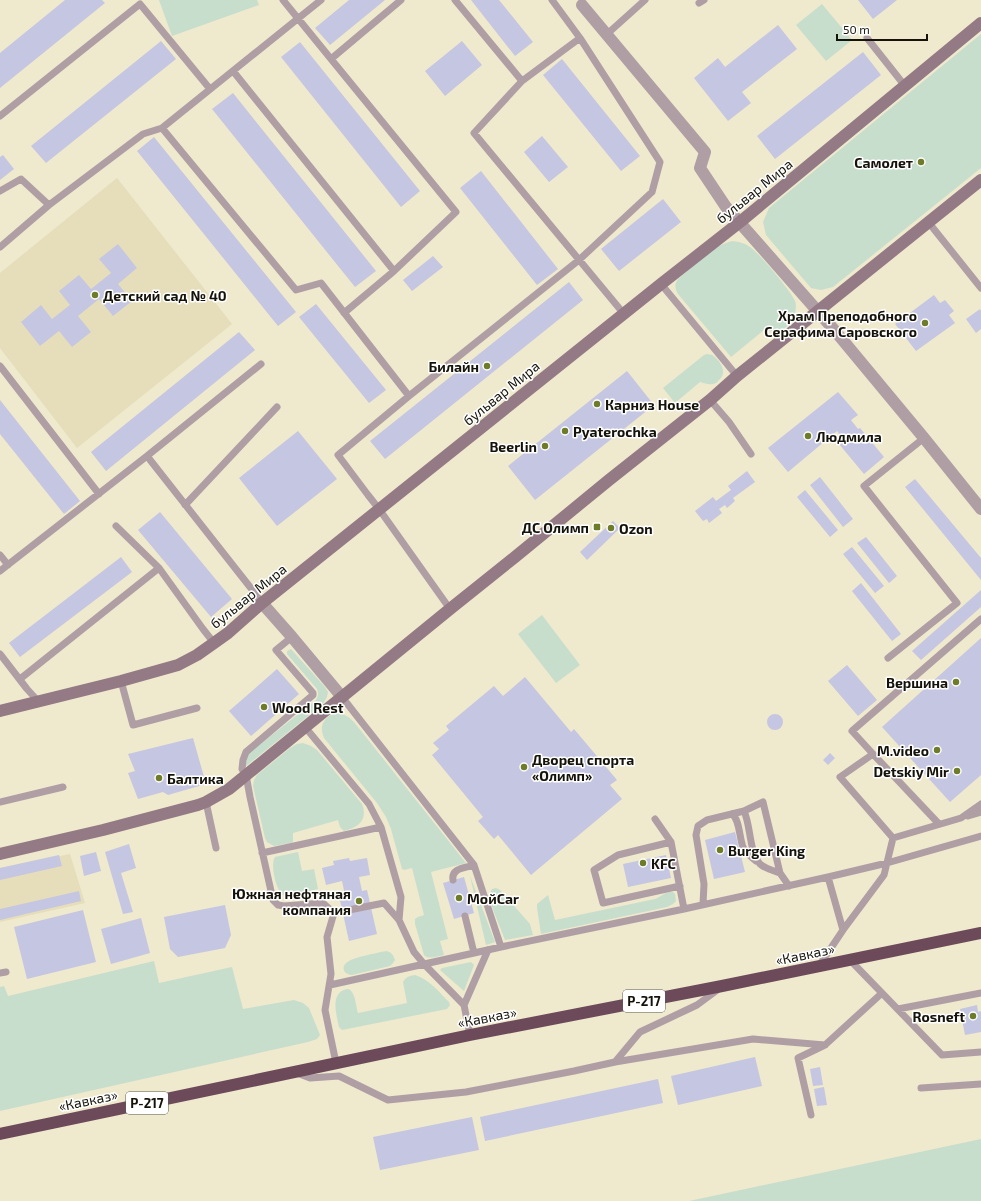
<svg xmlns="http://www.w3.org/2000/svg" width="981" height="1201" viewBox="0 0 981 1201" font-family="'Exo 2',sans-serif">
<rect width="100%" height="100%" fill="#efe9cd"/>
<path fill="#e6deba" d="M117,178L232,324L77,448L0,348V273Z
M70,854L85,903L0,922V868Z"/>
<path fill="#c7decd" d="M159,0H257L259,5L172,36Z
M822,4L852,40L826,61L796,25Z
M981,34V168L833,287L821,290L811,288L766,235L763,222L769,208Z
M733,241C739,242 745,243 750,247C759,253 792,292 795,301C799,312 790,328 779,331C775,332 768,331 764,330L731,357L678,294C675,288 674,285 678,279C693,267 714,244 733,241Z
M707,354L712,355C720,360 729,373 718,381C718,382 714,384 713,384C709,385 704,383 700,382L675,403L663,388L704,355Z
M542,615L580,665L556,683L518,634Z
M291,649L325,687L328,692L327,697L323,704L245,767L248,754L316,700C318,696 319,694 317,689L287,654V651Z
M334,713C343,713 348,716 354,722L466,863L431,872L448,939L440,941L444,955C438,956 429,960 424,955L415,924V919L418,917L424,915L412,868L404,870L402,869L391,829L386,817L377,803L324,738C319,726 323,719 334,713Z
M303,743L311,746L317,750L362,804C368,820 359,827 344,831L340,827L338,820L293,833V842L291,843L274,846L267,842L265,838L253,786L254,780L257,775L290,748L297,744Z
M298,852L302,871L314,869L318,889L288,896L283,895C276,890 270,865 275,857Z
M470,876L495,942L486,945Z
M496,888L500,890L530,924L533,935L505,940L488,897L492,889Z
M669,892H673L675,894L676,901L673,904L667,907L541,934L537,908V904L548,895L555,920L655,899C660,897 664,893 669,892Z
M386,951C391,952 393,954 395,960L393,963L390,966L352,975C343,974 340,966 349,961C356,957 377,953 386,951Z
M154,961L159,983L232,967L243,1009L294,1000L303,1003L309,1008L320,1035L317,1039L308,1042L0,1111V987L4,986L8,996Z
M471,962L474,965L464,991L440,970L442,968Z
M415,975C429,979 439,992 449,1002L450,1005L447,1009L342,1030L339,1027C337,1017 330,995 344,990C348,988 350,989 352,992C356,998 356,1007 358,1013L407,1003L403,982C406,977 409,976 415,975Z
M981,1139V1201H689Z"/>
<path fill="#c5c6e1" d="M65,0H102L105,3L0,88V53Z
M349,0H385L330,45L315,28Z
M471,0H499L533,42L515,56Z
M858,0H897L873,19Z
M778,25L797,49L742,92L751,103L728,121L694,78L718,58L725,67Z
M161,41L176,59L46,163L31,146Z
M462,41L482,65L445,96L425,71Z
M300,42L420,191L401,207L281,57Z
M863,52L881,75L775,159L757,136Z
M562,59L640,156L621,171L543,75Z
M233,93L376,271L355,287L212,109Z
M542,136L568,167L549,182L524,152Z
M154,137L296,312L278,326L137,151Z
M3,155L14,169L0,180V157Z
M481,171L558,269L537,285L460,188Z
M663,199L681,222L619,271L601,249Z
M118,244L137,268L118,284L132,301L113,316L99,299L78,316L91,332L72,347L59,331L40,346L21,322L41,305L52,319L70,305L59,291L79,275L91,289L111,273L99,259Z
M433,256L443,267L412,291L403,280Z
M569,282L583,300L385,459L370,441Z
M934,295L940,303L945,300L954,311L949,315L955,323L916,351L895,324Z
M316,304L386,390L369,403L299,317Z
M980,309L981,311V329L976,333L966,319Z
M239,332L255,350L106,471L91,452Z
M627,371L654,405L535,500L508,466Z
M838,392L858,415L851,420L858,429L860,428L884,457L864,474L839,444L844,440L837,431L788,472L768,448Z
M0,400L80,501L64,514L0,434Z
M298,431L337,479L277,526L239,478Z
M747,471L755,482L733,498L735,501L727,508L725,505L719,509L722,513L709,523L707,519L703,521L695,511L713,497L716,501L731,490L728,486Z
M820,477L853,519L843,527L810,485Z
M915,479L981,558V580L905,487Z
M805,490L838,530L830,537L797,497Z
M160,512L232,599L211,617L138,530Z
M613,521L620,528L587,560L580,552Z
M866,537L897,576L889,583L857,543Z
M852,547L884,586L875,593L843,554Z
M121,557L132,572L20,657L9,643Z
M861,583L901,634L892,641L852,591Z
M981,590V607L921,660L912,651Z
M981,638V775L950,802L882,727Z
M847,665L877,700L858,716L828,681Z
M277,669L299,694L251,736L229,711Z
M525,677L571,732L574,729L617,780L610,785L622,799L531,875L498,835L494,839L478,821L483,817L432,755L439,749L433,743L449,730L446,726L494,686L503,696Z
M767 722a8 8 0 1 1 16 0a8 8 0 1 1-16 0Z
M193,738L206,784L168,795L163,792L138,799L128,773L135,771L128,754Z
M830,753L835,758L828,765L823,760Z
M735,832L745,872L714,879L705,840Z
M129,844L136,868L121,873L133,912L123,914L105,852Z
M96,852L101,871L84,876L80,856Z
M59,855L62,866L0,880V868Z
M666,855L671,878L628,887L623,864Z
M349,858L350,861L367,858L370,875L359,877L362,891L367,890L377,934L349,941L339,896L345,895L342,881L326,885L322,868L334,865L333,861Z
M464,877L474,913L454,919L443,883Z
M79,891L81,901L0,920V909Z
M225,905L231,935L225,948L178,957L170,949L164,917Z
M83,910L96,962L27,979L14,927Z
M141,918L150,953L111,964L101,929Z
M977,1005L978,1012L981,1011V1032L965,1035L960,1009Z
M755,1057L762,1086L678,1105L671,1076Z
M820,1067L823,1085L813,1086L810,1069Z
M658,1079L663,1103L485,1141L480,1117Z
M824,1087L827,1105L817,1106L814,1089Z
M472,1117L479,1150L380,1170L373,1137Z"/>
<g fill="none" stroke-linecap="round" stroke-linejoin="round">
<path stroke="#b09ea5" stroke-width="7" d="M283,0L331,59L401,0
M321,0L162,128L296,290L321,283L409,396
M455,0L522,81
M552,0L580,38L522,81L474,133L624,314
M699,3L704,0
M606,35L645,0
M867,38L905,86
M331,59L456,212L394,271
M233,71L394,271L344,313
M0,116L140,4L210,89
M0,191L21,179L49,205
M929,223L981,288
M0,247L49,205L143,134L162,128
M661,284L737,376
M261,364L147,456L250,587L262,603
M0,366L99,494
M710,400L729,422L751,454
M185,505L277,407
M116,526L159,568L203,629L214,643
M0,555L8,565
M0,571L147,456
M450,609L379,509L368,495L338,455L409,396L579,260L652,192L660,162L580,38
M292,637L276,650L313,693V695L246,752L243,760L242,769L246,775L250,797L273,900L278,905L284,906L323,903L334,913
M0,654L27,689L38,701
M888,658L957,603L864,486L924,438
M20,679L159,568
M121,681L133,725L197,708
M342,697L474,865L501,947
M305,727L369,804L381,827L401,897L399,920
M873,754L939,824
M0,802L63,787
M206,802L216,848
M744,811C751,826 749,852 760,864C764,868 774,871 780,873
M732,814C740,820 739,837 743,847C746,853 751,857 756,861
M968,816L981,812
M655,819L671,842L618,855L594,870L603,903L680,886
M893,838L961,818L981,804
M671,842L684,909
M262,853L381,827
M828,877L843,930
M453,880C451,868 465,868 474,865
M703,904L704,884L696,835L698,826L707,820L744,811L763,802L780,873L789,886
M465,916L474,953
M850,960L942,1055L981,1052
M819,966L843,930L884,875L893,838L840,777L873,754L852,731L981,619
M0,973L6,972
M330,985L501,947L684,909L828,877L887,863L981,836
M464,1005L488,950
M898,1009L981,993
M615,1062L640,1032L697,1005L720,988
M336,1063L325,1010L331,974L327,937L334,913L384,903L399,920L414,952L424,964L464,1005L470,1035
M297,1073L310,1078L339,1076L388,1100L466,1092L574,1071L615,1062L753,1039L825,1045
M921,1088L981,1084
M811,1115L798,1058L825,1045L882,993"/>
<path stroke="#b09ea5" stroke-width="12" d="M582,5L705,152L700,168L726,207L836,332L924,438L981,509
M262,603L292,637L342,697"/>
<path stroke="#937a85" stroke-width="12" d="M0,711L121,681L178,665L197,655L214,643L228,633L262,603L661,284L740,222L981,23
M0,854L103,830L198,805L206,802L229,789L450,609L515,557L609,480L710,400L737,376L818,311L981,180"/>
<path stroke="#6c4a5a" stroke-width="12" d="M0,1134L470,1035L722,986L981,933"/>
</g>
<g fill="#6e7c29" stroke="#fff" stroke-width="1.5">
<circle cx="921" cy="162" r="4"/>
<circle cx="95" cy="295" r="4"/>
<circle cx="925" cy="323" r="4"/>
<circle cx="487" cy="366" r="4"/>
<circle cx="597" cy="404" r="4"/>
<circle cx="565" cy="431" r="4"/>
<circle cx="808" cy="436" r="4"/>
<circle cx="545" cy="446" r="4"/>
<rect x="593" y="523" width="8" height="8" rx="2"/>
<circle cx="611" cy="528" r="4"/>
<circle cx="956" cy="682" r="4"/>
<circle cx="264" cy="707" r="4"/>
<circle cx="937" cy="750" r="4"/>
<circle cx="524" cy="767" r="4"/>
<circle cx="957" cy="771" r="4"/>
<circle cx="159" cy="778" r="4"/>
<circle cx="720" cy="850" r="4"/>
<circle cx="643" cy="863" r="4"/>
<circle cx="459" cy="898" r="4"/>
<circle cx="359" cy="901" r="4"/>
<circle cx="973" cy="1016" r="4"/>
</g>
<g text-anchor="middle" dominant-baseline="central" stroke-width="3" stroke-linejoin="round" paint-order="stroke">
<g fill="#fff" stroke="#5b5a53" stroke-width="1">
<rect x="623" y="990" width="42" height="22" rx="3"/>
<rect x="126" y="1092" width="42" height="22" rx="3"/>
</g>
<g font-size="13" font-weight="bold" fill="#151309">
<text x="644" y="1001">Р-217</text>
<text x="147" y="1103">Р-217</text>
</g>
<g font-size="14" font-weight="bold" fill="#151309" stroke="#fff" text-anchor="start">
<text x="913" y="162" text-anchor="end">Самолет</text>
<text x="103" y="295">Детский сад № 40</text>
<text x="917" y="315" text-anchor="end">Храм Преподобного<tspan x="917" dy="16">Серафима Саровского</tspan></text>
<text x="479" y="366" text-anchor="end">Билайн</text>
<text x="605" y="404">Карниз House</text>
<text x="573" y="431">Pyaterochka</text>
<text x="816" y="436">Людмила</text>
<text x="537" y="446" text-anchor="end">Beerlin</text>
<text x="589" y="527" text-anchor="end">ДС Олимп</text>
<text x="619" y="528">Ozon</text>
<text x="948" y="682" text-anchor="end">Вершина</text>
<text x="272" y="707">Wood Rest</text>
<text x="929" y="750" text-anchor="end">M.video</text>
<text x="532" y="759">Дворец спорта<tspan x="532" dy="16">«Олимп»</tspan></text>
<text x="949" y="771" text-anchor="end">Detskiy Mir</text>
<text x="167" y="778">Балтика</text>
<text x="728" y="850">Burger King</text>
<text x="651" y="863">KFC</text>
<text x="351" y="893" text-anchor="end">Южная нефтяная<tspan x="351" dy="16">компания</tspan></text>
<text x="467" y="898">МойCar</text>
<text x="965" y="1016" text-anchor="end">Rosneft</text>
</g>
<g font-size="14" fill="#151309" stroke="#fff">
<text transform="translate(754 191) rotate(-39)">бульвар Мира</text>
<text transform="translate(501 393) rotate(-39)">бульвар Мира</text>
<text transform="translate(248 596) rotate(-39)">бульвар Мира</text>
<text transform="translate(805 954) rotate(-12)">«Кавказ»</text>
<text transform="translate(487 1017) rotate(-11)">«Кавказ»</text>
<text transform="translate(88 1100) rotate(-12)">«Кавказ»</text>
</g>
</g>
<path d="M837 34v6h90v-6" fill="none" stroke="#151309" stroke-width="2"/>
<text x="843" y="34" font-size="12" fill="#151309" stroke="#ffffff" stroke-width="3" paint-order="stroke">50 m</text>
</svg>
